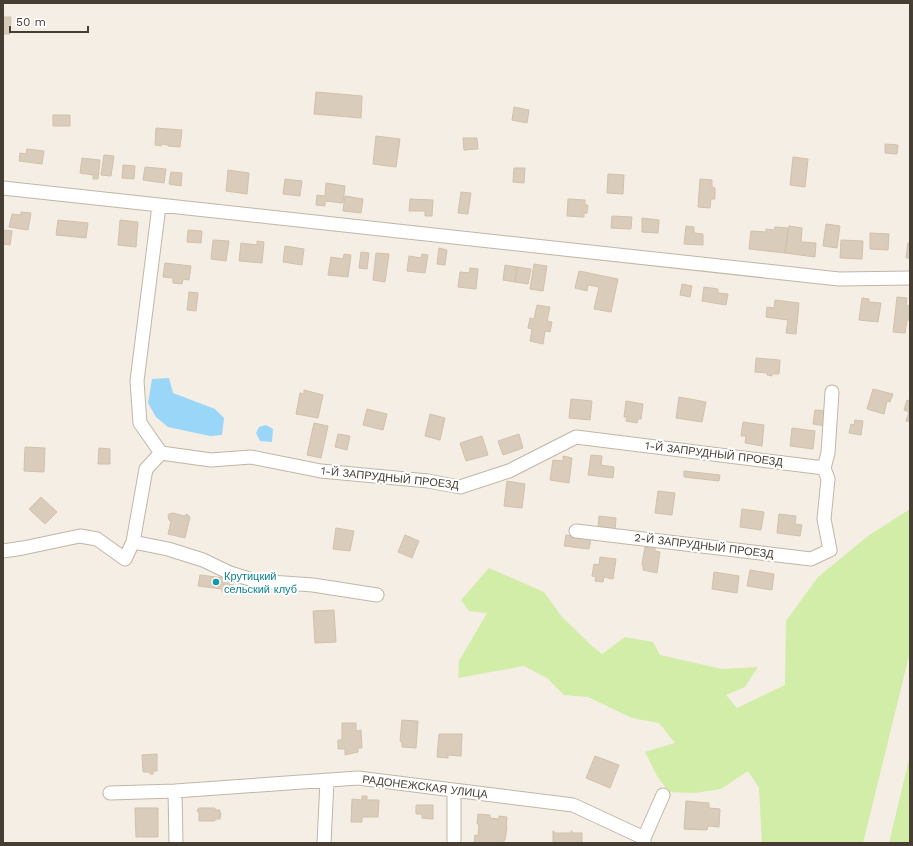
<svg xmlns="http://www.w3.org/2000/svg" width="913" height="846" viewBox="0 0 913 846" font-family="'Work Sans',sans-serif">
<rect width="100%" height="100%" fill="#f4eee4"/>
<path fill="#d1eda8" d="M910,509V652L863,843H762L759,788L748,771L721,789L694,793L669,792L657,776L645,752L675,743L659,723L632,718L588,697L564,695L547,678L524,666L458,678L459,661L487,613L469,611L461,600L489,568L544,592L562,617L592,646L602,654L625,637L653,642L660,655L722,669L758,667L745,687L726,695L737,708L785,685L786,621L818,577L868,536Z
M910,755V843H889Z"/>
<path fill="#9ad6f7" d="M169,378L173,393L215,409L224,418L222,435L210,436L168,427L156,417L148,403L152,379Z
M266,425L273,429L272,442L260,441L256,433L259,427Z"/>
<path fill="#daccbb" stroke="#d2c1ab" d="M3,17H11L10,34H3Z
M316,92L362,96L361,118L314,114Z
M514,107L529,110L527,123L512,120Z
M53,115H70V126H53Z
M156,128L182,130L180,147L168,146V145L162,144L161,146L155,145Z
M376,136L400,139L396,167L373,164Z
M463,138H477L478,149L464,150Z
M885,144L898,145L897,154L885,153Z
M27,149L44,151L42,164L19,161L20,153L26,154Z
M104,155L114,156L111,176L101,175Z
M793,157L808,159L805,187L790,185Z
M82,158L100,160L98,179H93V175L80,173Z
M123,165L135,166L134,179L122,178Z
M145,167L166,169L164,183L143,180Z
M514,168H525L524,183L513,182Z
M228,170L249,173L247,194L226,191Z
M171,172L182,173L181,186L169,184Z
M608,174L624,175L623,194L607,193Z
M285,179L302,181L300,196L283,194Z
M700,179L712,180V187L715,188V199H711L710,208L698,207Z
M326,183L345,186L343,203L325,201V206L316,205L317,195L325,196Z
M461,192L471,193L468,214L458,213Z
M345,196L363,199L361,213L343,211Z
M410,199L433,200L432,216H425V211H409Z
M568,199L585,200V205H588L587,213H584V217L567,216Z
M21,212L31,213L28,230L9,227L12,214L21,215Z
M612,216L632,217L631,229L611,228Z
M642,218L659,220L658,233L642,232Z
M58,220L88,223L86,238L56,235Z
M120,220L138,222L136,247L118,245Z
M826,224L840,226L837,248L823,246Z
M686,226L694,227V233L703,234V245L684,244Z
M789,226L802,228L801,242L816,243L815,257L785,253Z
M775,227L788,228L785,253L749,249L751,231L766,232V229L774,230Z
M3,230L12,231L10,245L3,244Z
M188,230L202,231L201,243L187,242Z
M870,233L889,234L888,250L870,249Z
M213,240L229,241L226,261L211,259Z
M841,240L863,241L862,259L840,258Z
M257,241L264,242L262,263L239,261L241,243L257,245Z
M908,243H910V258H906Z
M285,246L304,249L302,265L283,262Z
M439,248L447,250L445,265L437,264Z
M361,252L369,253L367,269L359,268Z
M376,253L389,254L385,282L373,280Z
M344,254L351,255L348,277L328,275L331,257L343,259Z
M422,254L428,255L425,273L407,271L409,256L421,258Z
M165,263L191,266L189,280L183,279L182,284L173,283V278L163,277Z
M534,264L547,266L543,291L530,289Z
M505,265L517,267L515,282L503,280Z
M517,267L531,269L528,284L515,282Z
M470,268L478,269L476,289L458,287L460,272L469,273Z
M579,271L618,279L611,312L594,309L599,287L588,285L587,291L575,288Z
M682,284L692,286L690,297L680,295Z
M704,287L718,289V293L728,294L726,305L702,301Z
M189,292L198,293L196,311L187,310Z
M897,297L907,298L906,305L910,306V320H907L905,333L893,332Z
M862,298L869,299V302L881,303L878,322L859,320Z
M775,300L799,303L796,334L786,333L788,320L766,317L767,307L774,308Z
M537,305L550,307L547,321L552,322L550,332L545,331L543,344L530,341L532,329L528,328L530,318L534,319Z
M756,358L780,360L779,374H772V376L767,375V373L755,372Z
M873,389L893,394L890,402L887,401L884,414L867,409Z
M304,390L323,395L318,418L296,414L300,393L304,394Z
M679,397L706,402L702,422L676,418Z
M571,399L592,401L590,420L569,418Z
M907,400L910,401V422L906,421L909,412L904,410Z
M626,401L643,404L641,419H638L637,423L626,421L627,417H624Z
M367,409L387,414L383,430L363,425Z
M815,410L827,411L825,426L813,424Z
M430,414L445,418L440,440L425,436Z
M855,420L863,421L861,435L849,433L851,424L854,425Z
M743,422L764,425L762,446L745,443L746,436H741Z
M314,423L328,426L321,458L307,455Z
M792,428L815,431L813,449L790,446Z
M338,434L350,436L347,450L335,447Z
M519,434L523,448L503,455L498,441Z
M482,436L488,455L466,461L460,443Z
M25,447L45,448L44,472L24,471Z
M99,448L110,449V464H98Z
M591,455L602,456L601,465L614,467L613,478L588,475Z
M563,456L572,458L569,483L550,480L553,460L563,461Z
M684,471L720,475L719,481L684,477Z
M507,481L525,484L522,508L504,506Z
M658,491L675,493L672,515L655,513Z
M41,497L57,512L45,524L29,509Z
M742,509L764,512L761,530L740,527Z
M173,513L184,516L187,514L190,517L185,538L168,534L171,522L169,520L168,516L169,514Z
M779,514L796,516L795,524L802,525L800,536L777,533Z
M599,516L616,518L615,530L598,528Z
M336,528L354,531L350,551L333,549Z
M405,535L419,541L412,558L398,552Z
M566,535L591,539L589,549L564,546Z
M645,547H655V551L660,552L657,573L643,570V566L642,564Z
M600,557L616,559L613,579L604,577L603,582L595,581L596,577L592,576L594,564L599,565Z
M750,570L774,574L772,590L747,586Z
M714,572L739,576L737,593L712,589Z
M200,575L233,579V586L230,585L229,593L222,592V589L198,586Z
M334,610L336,642L315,643L313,611Z
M402,720L418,721L416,748L402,747V742L400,741Z
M342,723H356V731L361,730L362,748H358V752L345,755V749H338V740H342Z
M439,734H462L461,756L448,755V758L437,757Z
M157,754V771H153V774H150V772H143L142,755Z
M595,756L619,765L610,788L586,778Z
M362,796H367V800H379L378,817H362V822H351L352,799L362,800Z
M686,801L709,803V808L720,809L719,827L708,826L707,830L684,829Z
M416,805H433V819L422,818V814H416Z
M135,808H158V837H136Z
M199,808H215V810H220V813H221L220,819H215V821H199V813L197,810Z
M478,814L490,815V818L499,819V816L507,817L506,827H507L505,840H504V843H474L475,835L478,836L479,824H477Z
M553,831H554V833H571V831H572V833H582V843H553Z"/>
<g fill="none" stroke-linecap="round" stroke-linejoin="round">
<g stroke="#c0b6a6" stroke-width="15">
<path id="minor" d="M3,188L839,279L910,278
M159,206L137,381L140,423L161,453
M161,453L211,460L251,457L321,471L428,481L460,487L509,471L576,437L824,468
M576,531L811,559L830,550L824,519L828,479L824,468L828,453L832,392
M133,542L168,549L203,560L230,573L256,581L313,585L377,595
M3,551L23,548L80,536L97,539L125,559L133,542L146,469L161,453
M454,790V843
M175,791L176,843
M110,793L175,791L358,778L573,805L644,838
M324,843L327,781
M644,843V838L663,795"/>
</g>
<use href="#minor" stroke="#fff" stroke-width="13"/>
</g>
<circle fill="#0f9aa8" stroke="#fff" stroke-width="1.5" cx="216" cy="582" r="4"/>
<g text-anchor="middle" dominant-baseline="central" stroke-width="4" stroke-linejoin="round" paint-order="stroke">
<g font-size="11" fill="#473e33" stroke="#fff">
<text transform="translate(714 454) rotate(7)">1-Й ЗАПРУДНЫЙ ПРОЕЗД</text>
<text transform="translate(390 478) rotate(6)">1-Й ЗАПРУДНЫЙ ПРОЕЗД</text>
<text transform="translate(704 546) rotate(7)">2-Й ЗАПРУДНЫЙ ПРОЕЗД</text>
<text transform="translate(425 787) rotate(7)">РАДОНЕЖСКАЯ УЛИЦА</text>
</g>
<g font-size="11" fill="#0d838f" stroke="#fff" text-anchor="start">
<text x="224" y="576">Крутицкий<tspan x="224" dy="13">сельский клуб</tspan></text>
</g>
</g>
<rect width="913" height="846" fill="none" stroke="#473e33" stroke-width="8"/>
<path d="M10 26v6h78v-6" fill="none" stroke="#473e33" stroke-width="2"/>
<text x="16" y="26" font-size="12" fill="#473e33" stroke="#ffffff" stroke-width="3" paint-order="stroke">50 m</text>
</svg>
